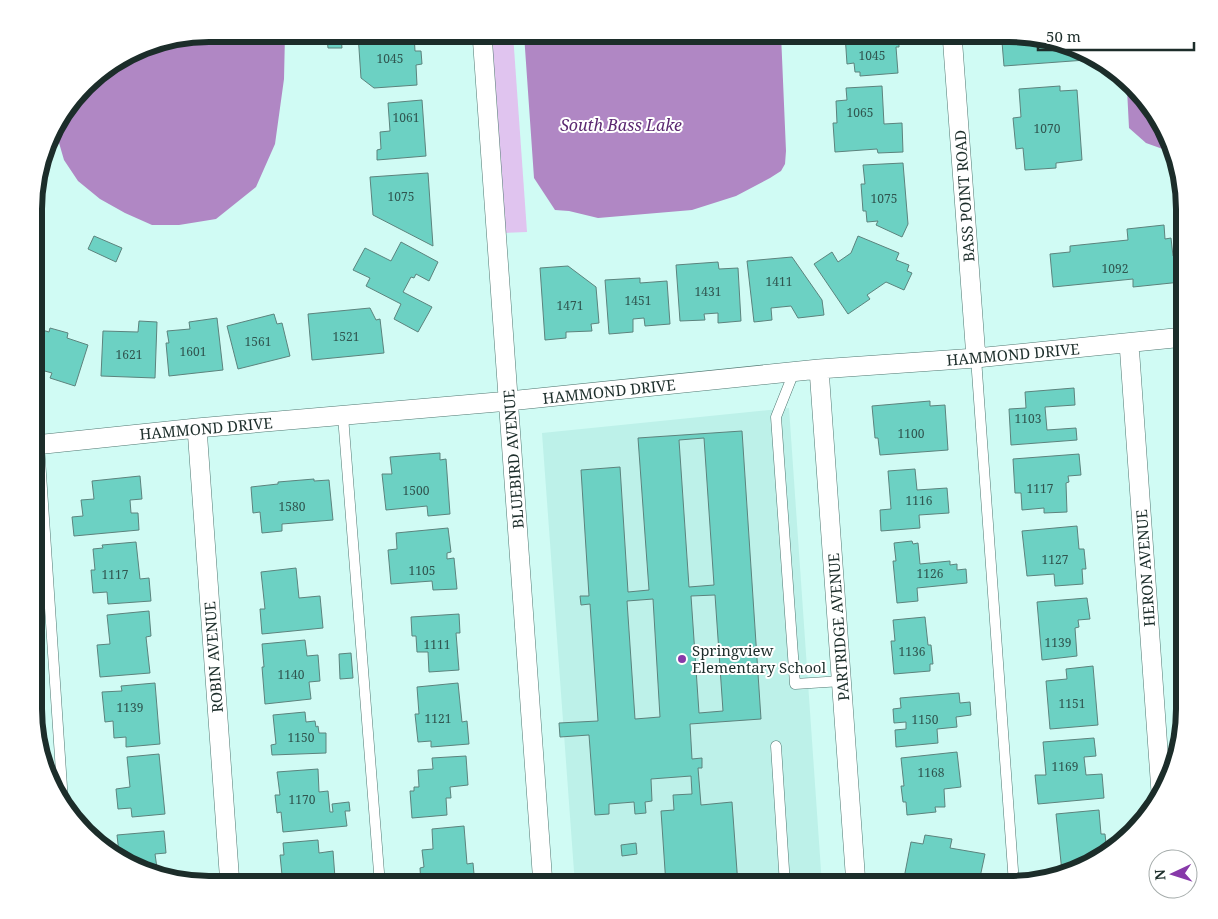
<svg xmlns="http://www.w3.org/2000/svg" width="1218" height="919" viewBox="0 0 1218 919" font-family="'Noto Serif',serif">
<rect width="100%" height="100%" fill="#d0fbf4"/>
<path fill="#bdf1e9" d="M789,408L822,885H575L542,433Z"/>
<path fill="#e0c4ef" d="M489,34H513L527,232L503,233Z"/>
<path fill="#b087c4" d="M209,34H285L284,79L275,144L256,187L216,219L179,225H152L125,213L100,199L78,181L64,160L55,129L57,122L94,77L153,43Z
M524,34H781L786,151L785,164L781,171L770,178L736,196L692,210L598,218L569,211L555,210L534,178Z
M1128,83L1166,132L1171,152L1146,143L1129,128L1127,89Z"/>
<path fill="#6cd1c3" stroke="#5c837d" fill-rule="evenodd" d="M358,34H414L415,51H421L422,64L416,65L417,85L374,88L361,78Z
M845,34H896V37H899V47H896L898,73L860,76V72H855L854,63L847,64Z
M1022,35L1076,47L1085,53L1086,60L1004,66L1002,42L1023,41Z
M341,37L342,48H328L327,38Z
M882,86L884,124L902,123L903,152L878,153L877,149L835,152L833,123H837L836,101L847,100L846,88Z
M1060,86V91L1077,90L1082,160L1056,163V168L1025,170L1023,148L1016,149L1013,118L1021,117L1019,89Z
M422,100L426,156L377,160V150L381,149L380,132L390,131L388,103Z
M903,163L908,224L902,237L876,225L878,221L867,222L866,211H863L861,184H865L863,165Z
M428,173L433,246L373,215L370,177Z
M1164,225L1165,239L1171,238L1173,256L1178,255L1181,282L1133,287V279L1053,287L1050,254L1070,252V246L1128,240L1127,229Z
M94,236L122,248L116,262L88,249Z
M858,236L899,253L896,260L909,265L907,271L912,273L904,290L886,282L867,295L870,299L848,314L814,264L832,252L838,262L851,253Z
M401,242L438,262L429,281L416,274L414,278L411,277L403,292L432,307L418,332L394,319L401,304L366,286L370,278L353,270L365,248L391,261Z
M792,257L822,300L824,315L798,318L791,306L771,308L772,320L754,322L747,261Z
M718,262L719,269L738,268L741,321L718,323V313L704,314L705,320L680,321L676,265Z
M568,266L596,287L599,323L591,324L592,331L566,332V338L545,340L540,268Z
M640,278V283L667,281L670,324L645,326L644,318L633,319V332L609,334L605,280Z
M370,308L376,320L380,319L384,353L312,360L308,314Z
M274,314L277,324L282,323L290,356L238,369L227,326Z
M217,318L223,370L169,376L166,343H169L167,331L190,329L189,322Z
M139,321L157,322L155,378L101,376L103,331L138,332Z
M35,328L49,332L50,328L68,333L67,338L88,345L75,386L50,378L52,373L41,370L36,384L35,383Z
M1074,388L1075,405L1045,407L1047,430L1076,428L1077,440L1011,445L1009,409L1026,408L1025,392Z
M930,401V406L945,405L948,450L880,455L878,438H875L872,406Z
M742,431L761,719L690,724L692,759L702,758V768H698L701,805L732,802L738,885H666L661,811L674,810L673,795L692,794L691,776L651,779L652,801L645,802L646,813L635,814L634,802L609,804V814L595,815L589,735L560,737L559,723L598,721L590,604L581,605L580,596H589L581,470L620,467L628,592L649,590L638,438ZM704,438L714,585L689,587L679,440ZM715,595L723,711L699,713L691,596ZM653,599L660,717L635,719L627,601Z
M440,453V460L446,459L450,514L428,516L427,506L386,510L382,474H392L390,457Z
M1079,454L1081,475L1068,476L1069,482L1066,483L1067,512L1044,513V508L1022,510L1021,493H1015L1013,459Z
M915,469L917,490L947,488L949,513L919,515L920,528L881,531L880,510L891,509L888,471Z
M140,476L142,499L130,500L131,513H138L139,530L74,536L72,517L83,516L81,500L94,499L92,481Z
M314,479V481L329,480L333,520L282,524V531L262,533L260,512L253,513L251,487L278,484V482Z
M1077,526L1079,549H1084L1086,569H1082L1083,584L1055,586L1054,574L1027,576L1022,531Z
M448,528L451,552L447,553V559L454,558L457,589L433,590L432,581L391,584L388,550L397,549L396,533Z
M912,541L913,544L918,543L920,564L950,561V565L957,564V570L966,569L967,583L917,588L918,601L897,603L893,561H896L894,543Z
M136,542L140,579L149,578L151,601L108,604L107,592L93,593L91,570H95L93,549L103,548L102,545Z
M296,568L299,598L320,596L323,628L262,634L260,609H265L261,572Z
M1087,598L1090,619L1078,620L1079,627L1075,628L1077,656L1042,660L1037,602Z
M149,611L151,636L146,637L150,673L100,677L97,645L110,644L107,615Z
M459,614L460,633H456L459,670L429,672L428,652H417L416,636H412L411,617Z
M925,617L928,645H931L933,664H930V671L894,674L891,641H895L893,620Z
M305,640L307,656L318,655L320,681L309,682L311,699L265,704L262,667H264L262,644Z
M351,653L353,678L340,679L339,654Z
M1093,666L1098,725L1050,729L1046,681L1067,679L1066,669Z
M155,683L160,744L126,747V737L114,738L113,721L105,722L102,692L122,691L121,686Z
M458,683L462,722L467,721L469,744L431,747V741L418,742L415,714H419L417,687Z
M959,693L960,703L970,702L971,715L956,717L957,727L937,729L938,743L896,747L895,730L906,729V722L894,723L893,709L901,708L900,698Z
M305,712L306,722L315,721L316,727L318,726L319,733H326V753L272,755L271,745L276,744L273,715Z
M1094,738L1096,756L1084,757L1086,775L1102,774L1104,798L1038,804L1035,775H1046L1043,742Z
M957,752L961,787L944,789L945,807H935L936,812L907,815L906,802H903L901,786H904L901,758Z
M159,754L165,814L132,817L131,808L118,809L116,789L130,787L127,757Z
M466,756L468,785L450,787L451,798H446L447,815L412,818L410,791H414V787H419L418,770L433,769L432,758Z
M318,769L319,792L328,791L330,812H333L332,804L349,802L350,811H345L347,826L283,832L281,812L277,813L275,795H280L277,772Z
M1099,810L1101,834H1105L1107,852L1086,867L1062,872L1056,814Z
M464,826L467,864L473,863L475,885H421L420,868L424,867L422,850L433,849L432,829Z
M164,831L166,853L155,854L157,868H163V877L142,872L113,854L119,853L117,835Z
M925,835L952,839L950,848L985,854L979,882L946,876L944,885L904,878L911,842L923,844Z
M318,840L319,853L333,851L335,878L325,879V885H283L280,855H284L283,843Z
M636,843L637,854L622,856L621,845Z"/>
<g fill="none" stroke-linecap="round" stroke-linejoin="round">
<g stroke="#517872" stroke-width="11">
<path id="lane" d="M976,358L1014,884
M794,372L776,417L795,684L842,681
M343,416L380,885
M39,444L63,802
M776,746L785,885"/>
</g>
<g stroke="#517872" stroke-width="20">
<path id="street" d="M482,34L543,885
M952,34L976,358
M1129,343L1161,792
M819,369L856,885
M197,428L230,885
M35,445L197,428L509,401L819,369L976,358L1184,337"/>
</g>
<use href="#lane" stroke="#fff" stroke-width="10"/>
<use href="#street" stroke="#fff" stroke-width="19"/>
</g>
<circle fill="#8739a9" stroke="#fff" stroke-width="2" cx="682" cy="659" r="5"/>
<g text-anchor="middle" dominant-baseline="central" stroke-width="4" stroke-linejoin="round" paint-order="stroke">
<g font-size="12" fill="#305650">
<text x="872" y="55">1045</text>
<text x="390" y="58">1045</text>
<text x="860" y="112">1065</text>
<text x="406" y="117">1061</text>
<text x="1047" y="128">1070</text>
<text x="401" y="196">1075</text>
<text x="884" y="198">1075</text>
<text x="1115" y="268">1092</text>
<text x="779" y="281">1411</text>
<text x="708" y="291">1431</text>
<text x="638" y="300">1451</text>
<text x="570" y="305">1471</text>
<text x="346" y="336">1521</text>
<text x="258" y="341">1561</text>
<text x="193" y="351">1601</text>
<text x="129" y="354">1621</text>
<text x="1028" y="418">1103</text>
<text x="911" y="433">1100</text>
<text x="1040" y="488">1117</text>
<text x="416" y="490">1500</text>
<text x="919" y="500">1116</text>
<text x="292" y="506">1580</text>
<text x="1055" y="559">1127</text>
<text x="422" y="570">1105</text>
<text x="930" y="573">1126</text>
<text x="115" y="574">1117</text>
<text x="1058" y="642">1139</text>
<text x="437" y="644">1111</text>
<text x="912" y="651">1136</text>
<text x="291" y="674">1140</text>
<text x="1072" y="703">1151</text>
<text x="130" y="707">1139</text>
<text x="438" y="718">1121</text>
<text x="925" y="719">1150</text>
<text x="301" y="737">1150</text>
<text x="1065" y="766">1169</text>
<text x="931" y="772">1168</text>
<text x="302" y="799">1170</text>
</g>
<g font-size="15" fill="#1c2d2a" stroke="#fff">
<text transform="translate(964 196) rotate(-94)">BASS POINT ROAD</text>
<text transform="translate(1013 354) rotate(-5)">HAMMOND DRIVE</text>
<text transform="translate(609 391) rotate(-6)">HAMMOND DRIVE</text>
<text transform="translate(206 428) rotate(-5)">HAMMOND DRIVE</text>
<text transform="translate(513 459) rotate(-94)">BLUEBIRD AVENUE</text>
<text transform="translate(1145 568) rotate(-94)">HERON AVENUE</text>
<text transform="translate(838 627) rotate(-94)">PARTRIDGE AVENUE</text>
<text transform="translate(213 657) rotate(-94)">ROBIN AVENUE</text>
</g>
<g font-size="15" fill="#1c2d2a" stroke="#fff" text-anchor="start">
<text x="692" y="650">Springview<tspan x="692" dy="17">Elementary School</tspan></text>
</g>
<g font-size="16" font-style="italic" fill="#5b2871" stroke="#fff">
<text x="621" y="125">South Bass Lake</text>
</g>
</g>
<path d="M0 0H1218V919H0ZM209 42H1009A167 167 0 0 1 1176 209V709A167 167 0 0 1 1009 876H209A167 167 0 0 1 42 709V209A167 167 0 0 1 209 42Z" fill="#fff" fill-rule="evenodd"/>
<path fill="none" stroke="#1c2d2a" stroke-width="6" d="M209 42H1009A167 167 0 0 1 1176 209V709A167 167 0 0 1 1009 876H209A167 167 0 0 1 42 709V209A167 167 0 0 1 209 42Z"/>
<g transform="translate(1173 874) rotate(266)"><circle r="24" fill="#ffffff" stroke="#a4abaa"/>
<path d="M0-4L9 19L0 12L-9 19Z" fill="#8739a9"/>
<text y="-8" font-size="14" font-weight="bold" text-anchor="middle" fill="#1c2d2a">N</text>
</g>
<path d="M1038 42v8h156v-8" fill="none" stroke="#1c2d2a" stroke-width="2.5"/>
<text x="1046" y="42" font-size="15" fill="#1c2d2a" stroke="#ffffff" stroke-width="4" paint-order="stroke">50 m</text>
</svg>
